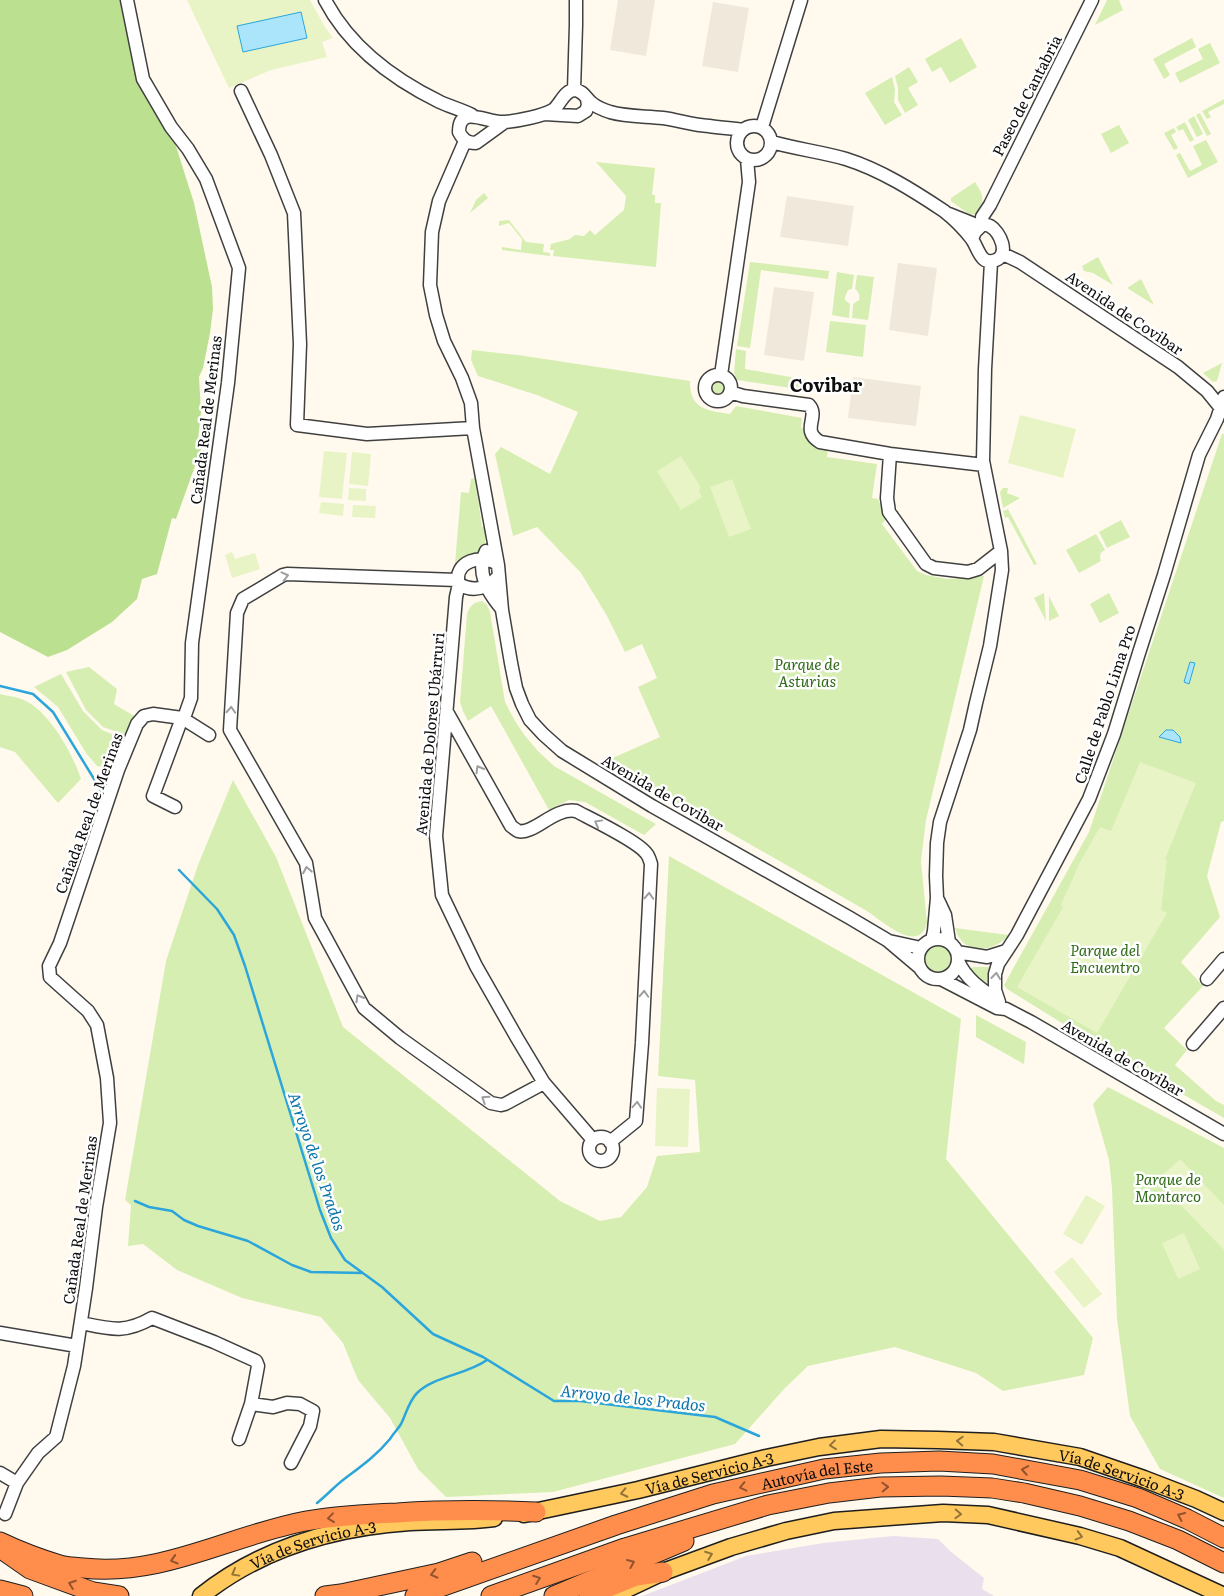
<svg xmlns="http://www.w3.org/2000/svg" width="1224" height="1596" viewBox="0 0 1224 1596" font-family="Literata,serif">
<rect width="100%" height="100%" fill="#fffaed"/>
<path fill="#eae0ed" d="M893,1536L938,1539L950,1551L984,1578L982,1589L994,1596H642L746,1556L823,1543Z"/>
<path fill="#d6eeb2" d="M1107,0H1119L1123,10L1095,25Z
M961,38L977,67L950,83L941,67L932,72L925,59Z
M1192,38L1196,47L1164,64L1170,75L1164,79L1153,59Z
M1210,43L1220,63L1180,83L1175,73L1203,59L1198,49Z
M909,67L918,82L908,88L918,105L905,113L898,100V88L895,76Z
M892,77L895,89L894,102L902,115L885,125L865,93Z
M1224,99V104L1208,112L1211,117L1207,119L1202,111Z
M1200,113L1211,134L1207,136L1196,115Z
M1194,116L1203,134L1197,137L1188,120Z
M1185,122L1194,140L1190,142L1183,129L1179,131L1176,127Z
M1119,125L1129,143L1111,153L1101,134Z
M1174,128L1176,132L1171,135L1178,148L1174,150L1164,133Z
M1206,140L1218,162L1188,178L1176,155L1180,153L1190,171L1202,165L1193,146Z
M596,162L655,168L652,195H655V203H661L656,267L553,256L554,250H550L551,244L570,239L575,235L584,236L590,230L595,235L624,210L626,196Z
M975,182C984,196 985,199 976,214L970,215L951,201V198Z
M484,193L488,198L470,213L476,200Z
M509,220L526,242L544,244L543,252L550,253V256L502,250V247L521,250L522,239L509,223L499,226V221Z
M1098,257L1113,285L1093,273L1084,271L1082,266Z
M750,262L829,271L828,279L761,270L750,348L737,346Z
M837,272L854,275L852,289L848,290L845,297V300L850,304L849,318L832,315Z
M857,275L874,277L868,320L852,318L853,304L859,300C860,295 859,292 855,289Z
M1141,279L1154,305L1127,288Z
M830,321L866,325L863,357L826,352Z
M736,349L746,351L745,369L819,382L818,392L737,380L734,373Z
M472,350L518,355L690,381C689,409 708,411 730,414L736,406L802,418L801,428L806,429L808,441L817,449L828,450L827,457L877,464L872,498L878,499L886,519L882,524L917,571L926,575L947,579L984,576L926,820L921,861L927,923C919,955 882,921 867,911L620,770L621,768L617,765L615,767L606,761L660,737L638,687L657,678L642,644L625,652L607,616L581,573L537,527L513,536L495,454L501,447L550,474L578,412L537,395L478,376L471,360Z
M1222,363L1217,381L1213,382L1203,373Z
M710 387a7 7 0 1 1 14 0a7 7 0 1 1-14 0Z
M1222,434H1224V821L1221,822L1207,876L1220,917L1181,962L1203,986L1164,1028L1187,1050L1175,1065L1216,1101L1224,1105V1118L1094,1043L1007,989L1004,985L1089,832Z
M475,478L482,527H485V547L478,554L457,568L455,564L461,492L469,493L471,479Z
M1003,488H1008L1007,493L1020,498L1003,508L1000,492Z
M1008,509L1037,564L1034,565L1008,517L1005,518L1003,511Z
M1121,520L1130,537L1107,548L1099,532Z
M1096,534L1105,550C1100,552 1099,556 1101,561L1079,573L1066,550Z
M1044,593L1046,621L1034,598Z
M1109,593L1119,613L1100,623L1090,604Z
M1049,596L1059,616L1049,621Z
M482,601L487,605L490,612L505,702L515,721L525,736L538,751L554,766L656,824L644,835L585,802L569,800L549,810L491,706L468,721L463,711L460,702L467,614C470,605 473,603 482,601Z
M89,667L117,689L114,704L136,717L129,736L103,727L86,710L66,672Z
M61,674L83,711L102,730L127,740L116,767L110,768L97,766L86,753L58,707L34,687Z
M0,694C8,696 19,697 26,701C50,713 73,754 81,779L58,803L15,752L0,747Z
M233,780L276,857L343,1027L560,1201L600,1221L621,1217L647,1187L657,1156L700,1152L695,1080L658,1076L669,856L961,1019L946,1159L1093,1338L1084,1375L1003,1391L976,1373L895,1347L808,1366L784,1389L735,1444L553,1492L446,1497L418,1469L390,1418L358,1380L343,1343L321,1317L242,1298L177,1270L143,1244L128,1246L131,1205L125,1200L166,961L198,865Z
M955,928L1009,935C992,954 962,955 955,928Z
M924 959a14 14 0 1 1 28 0a14 14 0 1 1-28 0Z
M974,967H993L992,987L979,980L971,971V968Z
M976,1015L1026,1042L1024,1064L976,1037Z
M1108,1087L1224,1148V1498L1160,1469L1130,1416L1117,1319L1112,1188L1109,1160L1093,1104Z"/>
<path fill="#bbe090" d="M0,0H124L142,80L175,143L194,203L212,287L213,309L210,333L203,368L199,377L201,413L197,448L201,449L176,519L172,518L157,574L142,579L137,599L112,622L67,650L48,657L0,632Z"/>
<path fill="#e8f4c5" d="M187,0H310L325,27L333,38L322,42L327,57L271,70L229,88Z
M1020,415L1076,429L1063,478L1008,463Z
M324,451L347,453L342,499L319,497Z
M352,452L371,454L368,486L349,484Z
M681,456L700,486L699,491L702,497L681,510L657,471Z
M732,479L751,529L729,537L710,487Z
M349,488L366,489V501L348,500Z
M321,502L344,504L343,516L319,513Z
M353,505L376,506L375,518L352,517Z
M232,552L235,559L255,553L260,569L232,578L225,555Z
M1140,762L1196,783L1165,859L1167,860L1161,910L1167,913L1097,1033L1017,987L1063,907L1061,905L1080,862L1100,827L1111,831Z
M657,1088L690,1089L688,1147L655,1146Z
M1180,1159L1224,1205V1250L1157,1180Z
M1086,1195L1105,1206L1082,1245L1063,1234Z
M1184,1233L1200,1269L1178,1279L1162,1243Z
M1072,1257L1102,1294L1084,1308L1054,1272Z"/>
<path fill="#f0e9db" d="M618,0H655L646,56L610,50Z
M713,2L749,8L738,72L702,66Z
M787,196L854,206L848,246L780,237Z
M898,263L937,268L928,336L889,330Z
M774,287L814,292L804,361L764,355Z
M853,377L921,386L916,426L848,418Z"/>
<path fill="#abe5fc" stroke="#2ba5db" d="M301,12L307,38L243,52L237,26Z
M1190,662L1195,663L1189,684L1184,682Z
M1166,730H1173L1180,737L1181,743L1159,737Z"/>
<g fill="none" stroke-linecap="round" stroke-linejoin="round">
<path stroke="#2ba5db" stroke-width="2.5" d="M0,686L33,694L53,712L102,792
M179,870L217,909L234,935L245,966L320,1210L331,1238L345,1260L382,1287L433,1334L483,1357L554,1401H580L715,1417L759,1436
M135,1201L149,1207L172,1211L184,1220L198,1226L248,1241L292,1265L311,1272L363,1273
M317,1503C326,1496 334,1487 343,1480C360,1467 376,1456 390,1439C393,1434 398,1429 401,1424C406,1414 409,1401 417,1393C434,1376 466,1375 487,1360"/>
<g stroke="#404040" stroke-width="15">
<path id="minor" d="M325,0C350,48 393,79 440,102C451,107 462,110 472,115
M574,90L576,25V0
M241,91L271,155L294,213L300,344L297,425L367,434L473,428
M545,114L578,116L586,111L588,105L587,99
M505,122L476,143C467,143 463,140 459,132C459,103 488,124 505,122C517,121 543,116 553,110C561,104 564,90 575,90C584,91 586,99 593,104C598,108 604,110 610,112C627,117 646,116 663,118C678,120 693,125 709,126C720,128 731,128 743,130
M737 143a17 17 0 1 1 34 0a17 17 0 1 1-34 0Z
M762,127L801,0
M465,141L439,201L432,232L430,285L436,315L444,341L462,378L471,403L473,428L498,565L502,610L511,663L516,688L522,704L530,720L543,734L562,751L652,806L850,918L887,940L919,967
M772,142C796,149 822,152 846,159C881,170 914,191 944,211C953,218 964,229 971,238C978,246 980,267 996,260C1010,254 1000,232 990,226C988,225 985,225 983,224L975,232L972,239
M949,214L979,226
M983,224L982,217L990,205L1092,0
M1003,254L1020,262L1178,367L1207,391L1224,412
M705 388a13 13 0 1 1 26 0a13 13 0 1 1-26 0Z
M721,375L749,182L747,159
M730,392L743,396L809,405C820,417 800,430 820,442L890,454L984,465
M890,454L887,498L889,512L926,564L934,568L968,572L978,569L1001,551
M486,551C476,572 487,591 501,608
M498,565C483,552 452,562 459,584C474,593 487,588 499,576
M457,580L287,574L283,575L243,599L237,613L230,730L306,863L315,918L364,1008L400,1038L491,1103L501,1105L505,1104L544,1083
M459,584L456,597L436,836L442,895L476,966L517,1038L544,1083L593,1140
M447,712L511,826C512,827 518,831 518,831C534,835 554,807 576,811C591,819 637,841 646,853C649,856 650,861 651,864L642,1043L636,1121L610,1142
M175,807L153,796L182,718L209,735
M938,900L945,915L949,942
M918 959a20 20 0 1 1 40 0a20 20 0 1 1-40 0Z
M932,940L934,931L937,898L936,876L937,843L940,822L970,730L976,703L990,646L1002,570L1001,551L983,461L985,369L991,262
M889,941L921,948
M957,952L987,957L1006,951
M958,961C966,979 981,989 997,1000
M941,979L997,1008L1006,1009L1031,1022L1224,1134
M1207,979L1224,959
M999,1002L995,990V974L998,964L1017,935L1089,799L1114,734L1138,656L1164,575L1199,455L1217,419L1224,397
M1193,1044L1224,1008
M589 1149a12 12 0 1 1 24 0a12 12 0 1 1-24 0Z
M81,1323C110,1329 124,1334 152,1318L214,1342L256,1361L258,1366L251,1404L239,1439
M0,1333L77,1346
M251,1404L273,1407L287,1403L300,1404L313,1411L310,1426L291,1463
M0,1473L17,1483
M5,1514L17,1483L38,1453L56,1437L74,1366L86,1288L96,1207L110,1123L107,1078L97,1025L88,1011L50,977L49,966L60,943L118,770L137,724L144,716L153,714L182,718L185,715L191,698L192,643L228,383L239,268L206,179L188,149L171,127L143,79L127,0"/>
</g>
<g stroke="#1e1e1e" stroke-width="19">
<g id="major">
<path id="s1" d="M524,1514L638,1490L766,1458L819,1447L881,1439L938,1440L994,1442L1080,1457L1144,1479L1196,1499L1224,1512"/>
<path id="s2" d="M201,1596C261,1548 335,1527 410,1522C438,1520 467,1522 494,1518"/>
<path d="M612,1596L663,1572L731,1547L786,1531L834,1521L943,1513L988,1515L1080,1536L1120,1548L1224,1596"/>
</g>
</g>
<g stroke="#1e1e1e" stroke-width="21">
<g id="highway">
<path d="M0,1542C19,1551 40,1559 60,1565C67,1567 75,1567 83,1568C162,1577 231,1535 306,1521C336,1516 367,1514 397,1513C443,1510 490,1510 536,1512"/>
<path d="M7,1553L30,1569L93,1592L119,1596"/>
<path d="M0,1590L23,1596"/>
<path d="M589,1595L636,1576L663,1572"/>
<path d="M325,1596L341,1594L439,1573L472,1562"/>
<path id="s3" d="M415,1596L616,1525L713,1494L824,1469L881,1463L939,1461L993,1464L1080,1480L1138,1498L1187,1519L1224,1538"/>
<path d="M491,1596L625,1548L768,1505L829,1493L880,1487L941,1486L992,1488L1024,1493L1080,1506L1129,1521L1178,1540L1224,1563"/>
<path d="M554,1596L684,1541"/>
</g>
</g>
<use href="#minor" stroke="#fff" stroke-width="12"/>
<use href="#major" stroke="#ffc95d" stroke-width="16"/>
<use href="#highway" stroke="#ff8d4b" stroke-width="19"/>
</g>
<defs><path id="oneway-chevron" d="M-2-3.5L2.5 0L-2 3.5" fill="none" stroke-width="1.6" stroke-linecap="round" stroke-linejoin="round" transform="scale(1.25)"/></defs>
<g stroke="#9e9e9e">
<use href="#oneway-chevron" transform="translate(285 576) rotate(-14)"/>
<use href="#oneway-chevron" transform="translate(231 710) rotate(-87)"/>
<use href="#oneway-chevron" transform="translate(479 769) rotate(-120)"/>
<use href="#oneway-chevron" transform="translate(598 823) rotate(-151)"/>
<use href="#oneway-chevron" transform="translate(307 870) rotate(-101)"/>
<use href="#oneway-chevron" transform="translate(649 896) rotate(-87)"/>
<use href="#oneway-chevron" transform="translate(996 976) rotate(-84)"/>
<use href="#oneway-chevron" transform="translate(644 994) rotate(-87)"/>
<use href="#oneway-chevron" transform="translate(359 998) rotate(-120)"/>
<use href="#oneway-chevron" transform="translate(485 1099) rotate(-147)"/>
<use href="#oneway-chevron" transform="translate(637 1105) rotate(-86)"/>
</g>
<g stroke="#927439">
<use href="#oneway-chevron" transform="translate(960 1441) rotate(-177)"/>
<use href="#oneway-chevron" transform="translate(833 1445) rotate(173)"/>
<use href="#oneway-chevron" transform="translate(624 1493) rotate(168)"/>
<use href="#oneway-chevron" transform="translate(958 1514) rotate(3)"/>
<use href="#oneway-chevron" transform="translate(1079 1536) rotate(15)"/>
<use href="#oneway-chevron" transform="translate(709 1555) rotate(-21)"/>
<use href="#oneway-chevron" transform="translate(235 1573) rotate(151)"/>
</g>
<g stroke="#92532f">
<use href="#oneway-chevron" transform="translate(1025 1470) rotate(-170)"/>
<use href="#oneway-chevron" transform="translate(743 1487) rotate(167)"/>
<use href="#oneway-chevron" transform="translate(885 1487) rotate(-2)"/>
<use href="#oneway-chevron" transform="translate(1181 1516) rotate(-156)"/>
<use href="#oneway-chevron" transform="translate(331 1518) rotate(173)"/>
<use href="#oneway-chevron" transform="translate(174 1560) rotate(163)"/>
<use href="#oneway-chevron" transform="translate(631 1563) rotate(-23)"/>
<use href="#oneway-chevron" transform="translate(434 1574) rotate(166)"/>
<use href="#oneway-chevron" transform="translate(537 1579) rotate(-20)"/>
<use href="#oneway-chevron" transform="translate(72 1584) rotate(-160)"/>
</g>
<g text-anchor="middle" dominant-baseline="central" stroke-width="5" stroke-linejoin="round" paint-order="stroke">
<g font-size="15" fill="#0d0d0d" stroke="#fff">
<text transform="translate(1026 95) rotate(-63)">Paseo de Cantabria</text>
<text transform="translate(1125 312) rotate(34)">Avenida de Covibar</text>
<text transform="translate(205 420) rotate(-83)">Cañada Real de Merinas</text>
<text transform="translate(1104 704) rotate(-72)">Calle de Pablo Lima Pro</text>
<text transform="translate(429 734) rotate(-85)">Avenida de Dolores Ubárruri</text>
<text transform="translate(663 792) rotate(30)">Avenida de Covibar</text>
<text transform="translate(88 813) rotate(-70)">Cañada Real de Merinas</text>
<text transform="translate(1123 1057) rotate(30)">Avenida de Covibar</text>
<text transform="translate(79 1220) rotate(-82)">Cañada Real de Merinas</text>
<text stroke="none"><textPath href="#s1" startOffset="190">Vía de Servicio A-3</textPath></text>
<text stroke="none"><textPath href="#s3" startOffset="421">Autovía del Este</textPath></text>
<text stroke="none"><textPath href="#s1" startOffset="610">Vía de Servicio A-3</textPath></text>
<text stroke="none"><textPath href="#s2" startOffset="125">Vía de Servicio A-3</textPath></text>
</g>
<g font-size="15" font-style="italic" fill="#306b17" stroke="#fff">
<text x="807" y="663">Parque de<tspan x="807" dy="17">Asturias</tspan></text>
<text x="1105" y="949">Parque del<tspan x="1105" dy="17">Encuentro</tspan></text>
<text x="1168" y="1178">Parque de<tspan x="1168" dy="17">Montarco</tspan></text>
</g>
<g font-size="16" font-style="italic" fill="#0973ac" stroke="#fff">
<text transform="translate(318 1161) rotate(71)">Arroyo de los Prados</text>
<text transform="translate(633 1397) rotate(6)">Arroyo de los Prados</text>
</g>
<g font-size="18" font-weight="bold" fill="#0d0d0d" stroke="#fff">
<text x="826" y="384">Covibar</text>
</g>
</g>
</svg>
